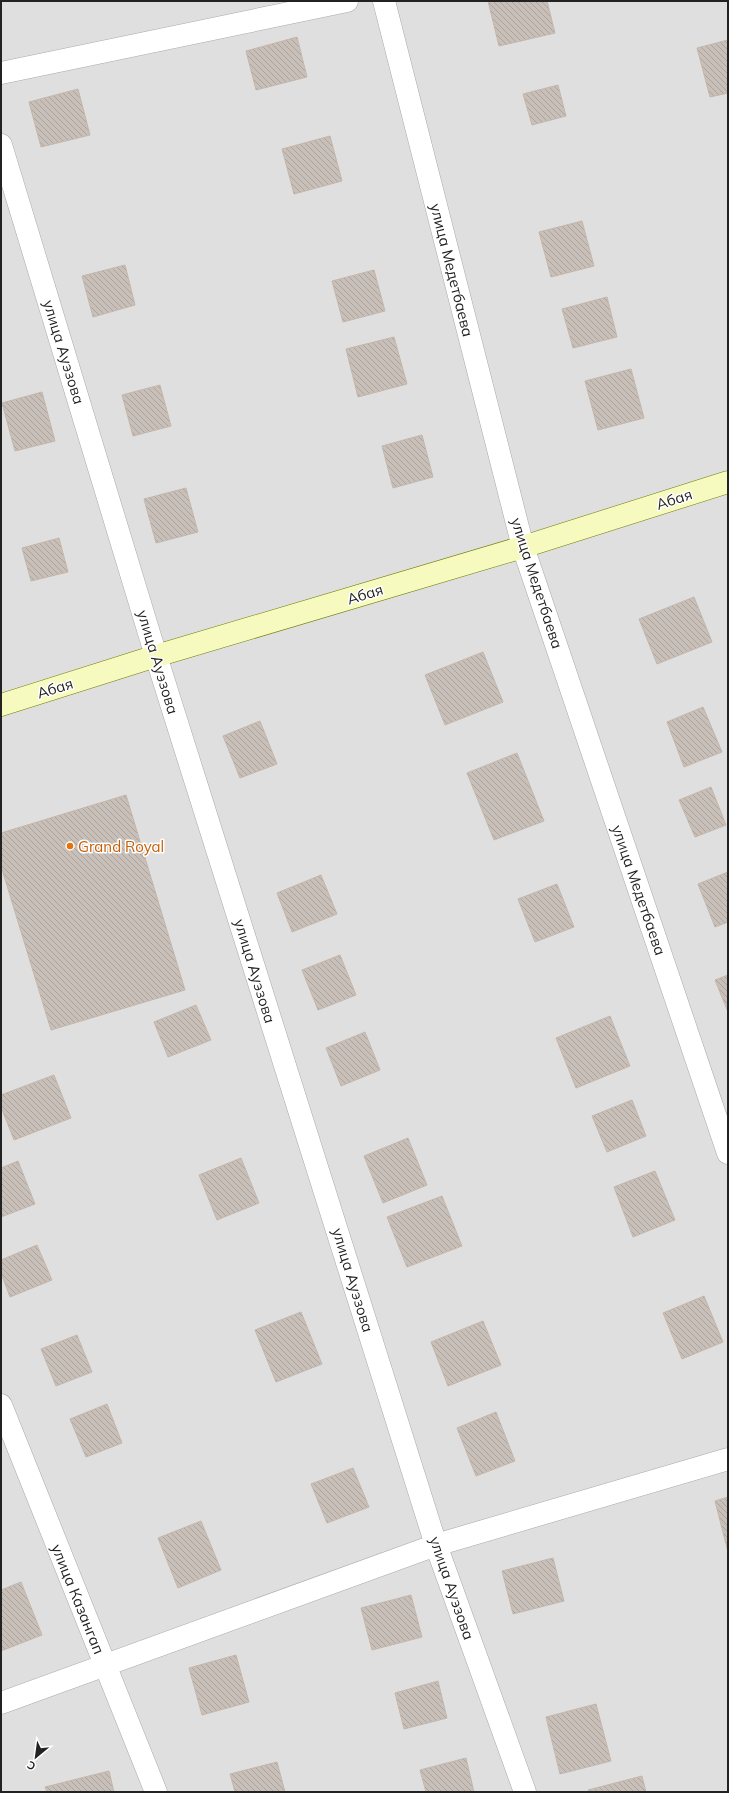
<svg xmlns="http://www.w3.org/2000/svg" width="729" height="1793" viewBox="0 0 729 1793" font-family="Mulish,sans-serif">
<defs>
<pattern id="building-back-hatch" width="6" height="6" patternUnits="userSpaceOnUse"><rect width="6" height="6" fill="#c7bfb8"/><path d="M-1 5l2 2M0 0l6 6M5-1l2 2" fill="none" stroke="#aba49e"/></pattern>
</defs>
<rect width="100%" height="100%" fill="#f2efe9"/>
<path fill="#e0dfdf" d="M1,1H728V1792H1Z"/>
<path fill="url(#building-back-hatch)" stroke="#c4b6ab" d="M488,1H547L555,33L499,46Z
M297,37L307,77L256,90L246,51Z
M728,40V93L710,97L697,48Z
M558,85L566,116L532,125L523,94Z
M78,89L90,135L41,147L29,102Z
M330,136L342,181L294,194L282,149Z
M582,221L594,266L551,277L539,232Z
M125,265L135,305L93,317L82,276Z
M374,270L385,311L343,322L332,281Z
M607,297L617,337L573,348L562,309Z
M394,337L407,384L358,397L346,349Z
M631,369L644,418L598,430L585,381Z
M160,385L171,426L133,436L122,395Z
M42,392L55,441L15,451L2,403Z
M422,435L433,477L393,488L382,446Z
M186,488L198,532L156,543L144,499Z
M59,538L68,572L31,581L22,548Z
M694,597L712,642L657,664L639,619Z
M483,652L503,702L445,725L425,675Z
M703,707L722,752L684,767L667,722Z
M260,721L277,764L240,778L223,736Z
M517,753L544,821L494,840L467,773Z
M711,787L726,825L695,837L679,800Z
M126,795L185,990L51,1030L1,866V833Z
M728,872V922L715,927L698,884Z
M321,875L337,914L292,932L277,893Z
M557,884L574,927L535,942L518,899Z
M340,955L356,995L318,1010L302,970Z
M728,975V1012L715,980Z
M196,1005L211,1040L168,1057L154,1022Z
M610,1016L630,1066L576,1088L556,1038Z
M365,1032L380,1070L341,1086L326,1048Z
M54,1075L71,1118L14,1140L1,1107V1095Z
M632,1100L646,1136L607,1152L592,1116Z
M408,1138L427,1185L383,1203L364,1156Z
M241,1158L259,1203L217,1220L199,1175Z
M18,1161L35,1204L1,1217V1168Z
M655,1171L675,1220L633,1237L614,1187Z
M442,1196L462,1246L407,1267L387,1217Z
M37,1245L52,1280L10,1297L1,1273V1260Z
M704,1296L723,1342L682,1359L663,1313Z
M301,1312L322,1364L276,1382L255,1330Z
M483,1321L501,1365L448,1386L431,1342Z
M77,1335L92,1372L56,1386L41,1349Z
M107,1404L122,1443L86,1457L70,1419Z
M496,1412L515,1461L476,1476L457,1428Z
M353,1468L369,1507L327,1523L311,1484Z
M728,1497V1552L715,1501Z
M201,1521L221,1570L178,1588L158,1538Z
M553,1558L564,1601L513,1614L502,1571Z
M21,1582L42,1635L1,1651V1590Z
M411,1595L422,1637L372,1650L361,1608Z
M236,1655L249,1702L202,1715L189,1668Z
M438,1681L447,1718L404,1729L395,1693Z
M596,1704L611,1761L560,1774L546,1717Z
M466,1758L474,1792H426L420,1770Z
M277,1762L285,1792H235L230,1774Z
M109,1771L114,1792H47L45,1787Z
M642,1776L646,1792H589L588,1790Z"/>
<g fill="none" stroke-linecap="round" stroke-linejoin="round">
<g stroke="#a9a9a9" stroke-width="23">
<path id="street" d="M384,1L523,547L728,1153
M1,73L347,1
M1,145L156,656L436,1545L525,1792
M1,1405L156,1792
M1,1703L436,1545L728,1459"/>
</g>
<g stroke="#707d05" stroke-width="23">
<path id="secondary" d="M1,705L156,656L523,547L728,482"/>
</g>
<use href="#street" stroke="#fff" stroke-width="22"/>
<use href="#secondary" stroke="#f7fabf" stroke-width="22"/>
</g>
<circle fill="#e8710a" stroke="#fff" stroke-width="1.5" cx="70" cy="846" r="4"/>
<g text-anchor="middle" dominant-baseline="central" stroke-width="3" stroke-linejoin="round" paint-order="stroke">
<g font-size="15" fill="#222" stroke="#fff">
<text transform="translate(452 270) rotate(76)">улица Медетбаева</text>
<text transform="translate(64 352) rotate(73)">улица Ауэзова</text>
<text transform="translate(674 499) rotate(-18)">Абая</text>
<text transform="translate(537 583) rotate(72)">улица Медетбаева</text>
<text transform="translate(365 594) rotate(-17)">Абая</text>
<text transform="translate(158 662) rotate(73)">улица Ауэзова</text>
<text transform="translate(55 688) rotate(-17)">Абая</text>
<text transform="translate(639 890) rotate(71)">улица Медетбаева</text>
<text transform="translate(255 971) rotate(73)">улица Ауэзова</text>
<text transform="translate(353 1280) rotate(73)">улица Ауэзова</text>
<text transform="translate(452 1588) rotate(71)">улица Ауэзова</text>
<text transform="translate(78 1599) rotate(68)">улица Казангап</text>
</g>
<g font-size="15" fill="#c56008" stroke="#fff" text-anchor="start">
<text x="78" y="846">Grand Royal</text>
</g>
</g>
<rect width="729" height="1793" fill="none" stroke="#222222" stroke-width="4"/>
<g transform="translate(36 1757) rotate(209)" stroke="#ffffff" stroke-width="3" paint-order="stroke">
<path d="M0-3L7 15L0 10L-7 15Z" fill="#222222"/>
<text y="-6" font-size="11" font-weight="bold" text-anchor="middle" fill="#222222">С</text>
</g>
</svg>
